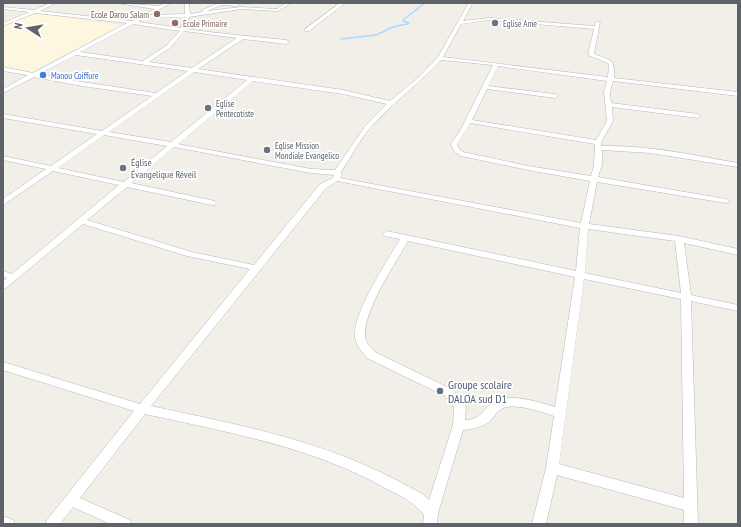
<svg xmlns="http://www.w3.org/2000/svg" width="741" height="527" viewBox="0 0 741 527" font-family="'PT Sans Narrow',sans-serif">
<rect width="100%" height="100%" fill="#f1efe8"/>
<path fill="#fef7e0" d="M26,12L122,25L31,72L3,68V22Z"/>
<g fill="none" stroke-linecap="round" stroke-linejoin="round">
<path stroke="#aadaff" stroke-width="1.5" d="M341,39L376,35L393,27L407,24L409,23L403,21L404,19L425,3"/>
<g stroke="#b5b8bc" stroke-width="1">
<path id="minor" d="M50,3H56L40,11L132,21L155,9L116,3L159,6L166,3H171L149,15L185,14V3H189L190,14L203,12L202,10L219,3L237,4L239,5L237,6L221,5L207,11L241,7L277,9L286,3H291L278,11L241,9L189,17L186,29L209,32L286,40L289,42L286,44L243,39L198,69L343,90L390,101L419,77L438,57L468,4L471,3L472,4L463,21L489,18L595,26L596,22H600L594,54C611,61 615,58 614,78L738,92V96L613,81L610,92L611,103L698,114L701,116L698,118L612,107L613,121L601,142V146C648,145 693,155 738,163V167L650,153L602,150V165L598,177L726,199L730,201L726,203L597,182L589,224L679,236L738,249V255L684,243L691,295L738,305V311L691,301L698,524H684V510L557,475L546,524H532L546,468L554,416C542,412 511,401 500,410C496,412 495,416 492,419C485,427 473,429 463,430L438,513L437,524H423L424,515C415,503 401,496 387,489C313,447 227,432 145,414L80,498L130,520L132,524H110L73,507L60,524H45L47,520L134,411L3,370V362L140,404L250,269L187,256L83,224L6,288L3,289V281L7,278L3,277V271L12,274L119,185L53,171L3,205V199L46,169L3,160V156L51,166L97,134L3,118V114L102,131L152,96L82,86L34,77L3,93V89L28,75L3,71V67L33,73L127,23L35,13L3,26V23L29,12L3,9V7L34,10ZM185,17L181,28L138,22L144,18ZM489,20L594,29L588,55L608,63L609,65L608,77L443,57L461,24ZM133,24L180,31L167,45L143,61L80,52ZM184,31L237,38L192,68L149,62L171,47ZM76,55L188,71L156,93L82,82L39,74ZM441,60L493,65L460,131L451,144L454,151L461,156L528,170L590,181L581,223L340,178L342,175L341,172C351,157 360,139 372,126C394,102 419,83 441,60ZM498,66L607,81L604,92L607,121L596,140L472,120L487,89L555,98L558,96L555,94L488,86ZM194,72L247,80L171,142L109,132ZM253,81L343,94L387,104L366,125L335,170L311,169L178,144ZM470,123L595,144L594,165L591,176L528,166L463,152L459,149L457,144ZM104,135L167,146L124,182L58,168ZM174,147L311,173L334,175L333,178L320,184L254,265L192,252L87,220L127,187L212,205H215L216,203L215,201L131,183ZM337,181L580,228L576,271L387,231L383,234L384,236L400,239C387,262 353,311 355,337C356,345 362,352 367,358L445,396L454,407L453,425L429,500C422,492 407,486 398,481C321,440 235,424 151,406L326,188ZM588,229L675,241L681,293L585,273ZM408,241L575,277L555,407C539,402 506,391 491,404C480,413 482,419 465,420L466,406L453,390L375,352C371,348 366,343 365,337C363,311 395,264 408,241ZM584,279L681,299L684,498L559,464Z
M340,3H345L309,31H305V29Z
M3,516L13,520L15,524H3Z"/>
</g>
<use href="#minor" fill="#fff" fill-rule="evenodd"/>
</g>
<g fill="#8d6e63" stroke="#fff" stroke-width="1.5">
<circle cx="157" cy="14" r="4"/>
<circle cx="175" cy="23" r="4"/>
</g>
<g fill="#6b7280" stroke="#fff" stroke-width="1.5">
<circle cx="495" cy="23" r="4"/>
<circle cx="208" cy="108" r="4"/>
<circle cx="267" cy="150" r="4"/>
<circle cx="123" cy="168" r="4"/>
</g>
<circle fill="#3f7fe0" stroke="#fff" stroke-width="1.5" cx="43" cy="75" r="4"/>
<circle fill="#5c6f8a" stroke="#fff" stroke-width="1.5" cx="440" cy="391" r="4"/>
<g text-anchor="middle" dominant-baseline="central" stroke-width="3.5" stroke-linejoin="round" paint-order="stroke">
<g font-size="9" fill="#785e54" stroke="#fff" text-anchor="end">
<text x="149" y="14">Ecole Darou Salam</text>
<text x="183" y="23" text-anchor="start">Ecole Primaire</text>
</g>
<g font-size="9" fill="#5b616d" stroke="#fff" text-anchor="start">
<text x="503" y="23">Eglise Ame</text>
<text x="216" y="103">Eglise<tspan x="216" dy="10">Pentecotiste</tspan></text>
<text x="275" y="145">Eglise Mission<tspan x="275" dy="10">Mondiale Evangelico</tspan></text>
</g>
<g font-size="9" fill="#366cbe" stroke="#fff" text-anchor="start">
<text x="51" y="75">Manou Coiffure</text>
</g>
<g font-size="10" fill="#5b616d" stroke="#fff" text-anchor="start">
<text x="131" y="162">Église<tspan x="131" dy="12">Évangelique Réveil</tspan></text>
</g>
<g font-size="12" fill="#4e5e75" stroke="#fff" text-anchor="start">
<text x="448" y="384">Groupe scolaire<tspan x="448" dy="14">DALOA sud D1</tspan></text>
</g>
</g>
<rect width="741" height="527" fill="none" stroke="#5f6368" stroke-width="8"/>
<g transform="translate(28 28) rotate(282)" stroke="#ffffff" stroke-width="3" paint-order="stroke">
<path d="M0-3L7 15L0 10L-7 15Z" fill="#5f6368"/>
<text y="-6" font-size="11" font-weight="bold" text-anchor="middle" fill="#5f6368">N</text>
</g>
</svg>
